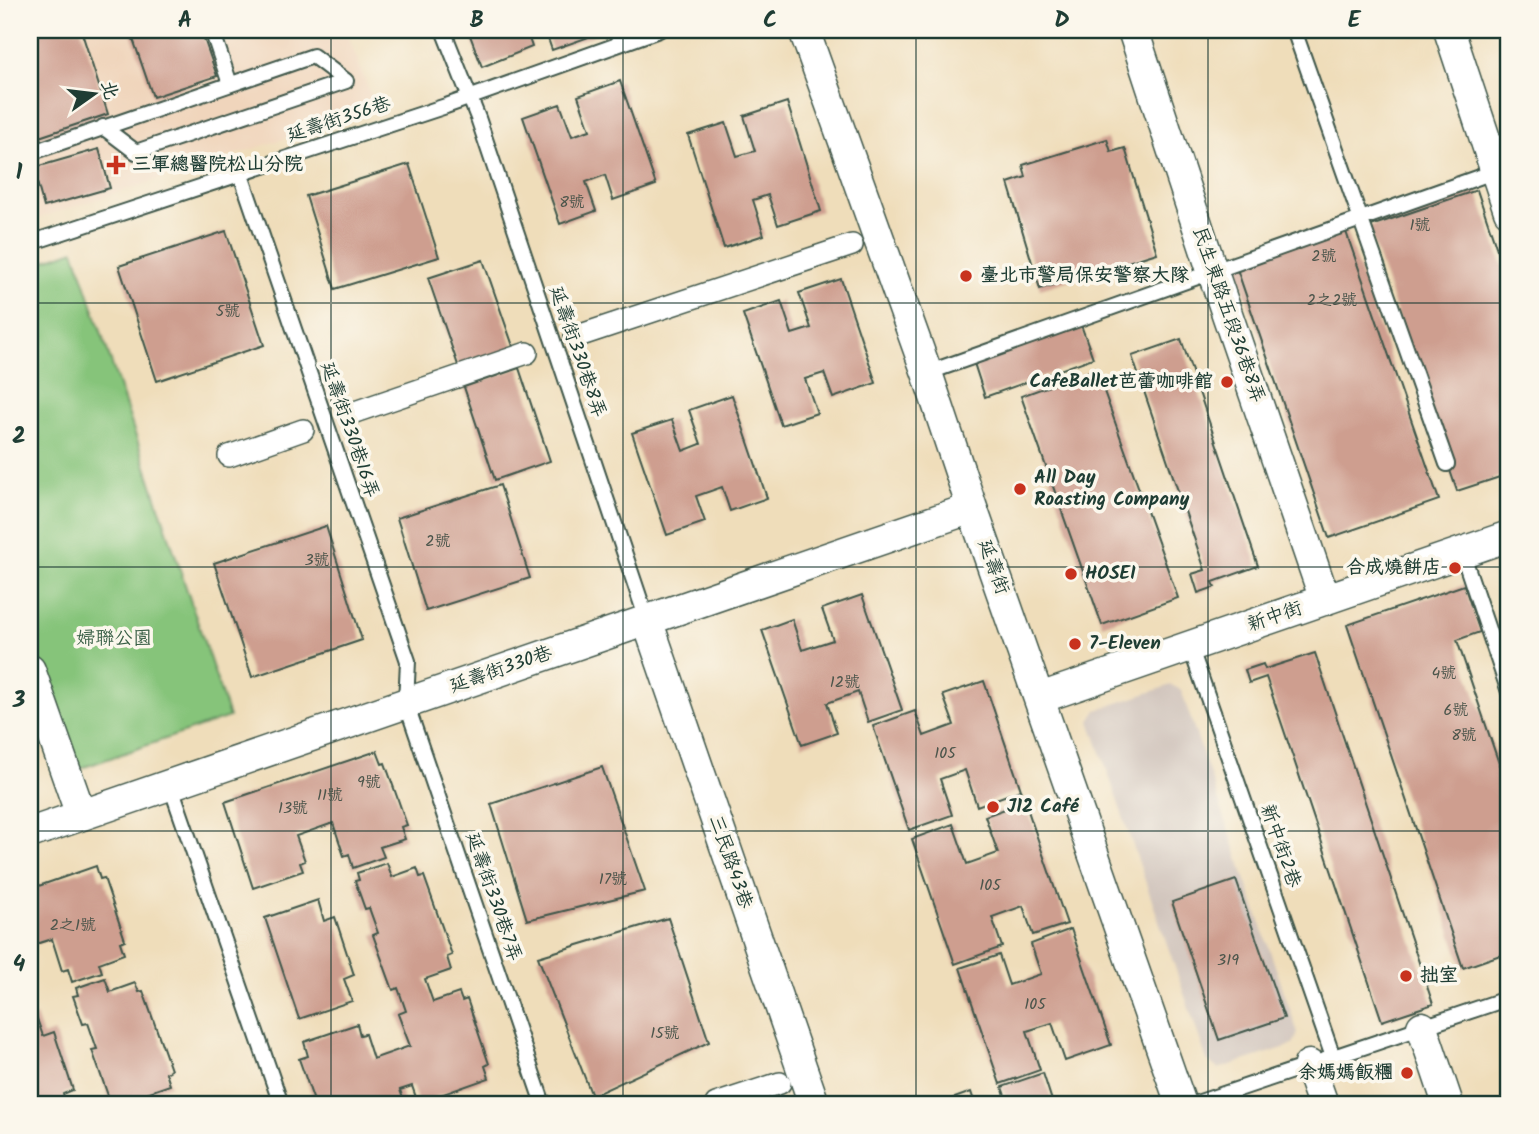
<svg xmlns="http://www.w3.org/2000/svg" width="1539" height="1134" viewBox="0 0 1539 1134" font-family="Kalam,'LXGW WenKai TC',sans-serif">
<rect width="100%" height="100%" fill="#fbf7ec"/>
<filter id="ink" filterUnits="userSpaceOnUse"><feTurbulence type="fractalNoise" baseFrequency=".0143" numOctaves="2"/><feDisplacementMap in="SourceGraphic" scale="14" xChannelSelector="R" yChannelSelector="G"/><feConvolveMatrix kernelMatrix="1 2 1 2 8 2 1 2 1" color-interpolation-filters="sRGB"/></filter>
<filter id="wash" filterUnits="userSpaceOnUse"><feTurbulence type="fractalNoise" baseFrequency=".00686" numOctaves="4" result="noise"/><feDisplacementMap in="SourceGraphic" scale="28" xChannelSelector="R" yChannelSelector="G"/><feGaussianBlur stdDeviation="1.57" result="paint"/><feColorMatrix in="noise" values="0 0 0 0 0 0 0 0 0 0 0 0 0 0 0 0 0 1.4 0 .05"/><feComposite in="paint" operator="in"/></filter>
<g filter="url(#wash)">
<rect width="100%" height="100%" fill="#efddba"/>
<path fill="#f0d5bc" d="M30,30H346L376,109L30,221Z"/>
<path fill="#cec1b9" d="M1171,685L1181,690L1298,1033L1293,1045L1218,1069L1207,1060L1090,721L1097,710Z"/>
<path fill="#86c47a" stroke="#528057" stroke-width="2" d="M74,250L229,717L70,772L30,653V266Z"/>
<g id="blocks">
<path fill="#ce9e8f" d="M30,30H81L108,114L30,140Z
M130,30H201L217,76L153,97Z
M468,30H526L532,47L482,67Z
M545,30H602L603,32L552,50Z
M620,81L656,185L613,200L605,175L586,182L596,211L560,224L523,117L560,104L572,136L590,130L578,96Z
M787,102L821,211L778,225L768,195L753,200L764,235L724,248L688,135L726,123L737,156L755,151L744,116Z
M1107,139L1111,152L1125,148L1157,253L1040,289L1008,183L1026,177L1023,165Z
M99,149L110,188L44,207L33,168Z
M409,164L439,257L335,289L306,196Z
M1477,190L1509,285V474L1457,491L1368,227Z
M1344,226L1439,500L1329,538L1235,263Z
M226,231L264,345L157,381L119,266Z
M483,260L515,352L460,371L428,278Z
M841,279L876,383L833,398L824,373L805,379L817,413L781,425L743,314L781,301L792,334L811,328L799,293Z
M1081,325L1093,358L985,397L974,363Z
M1181,339L1258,566L1213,582L1215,587L1198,593L1192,574L1205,570L1132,356Z
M519,368L550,461L495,480L464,387Z
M1096,369L1178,598L1102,625L1021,396Z
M732,395L767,498L730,511L722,487L696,496L705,522L667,535L632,433L672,420L683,451L701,444L689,410Z
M500,485L530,578L426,611L397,518Z
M326,526L362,640L252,677L214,563Z
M1464,585L1480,632L1457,640L1509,793V952L1463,968L1347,625Z
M862,595L902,710L868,722L858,692L827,703L837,733L802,745L762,630L792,619L802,650L833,640L822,609Z
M1315,653L1433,1004L1382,1021L1266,677L1249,683L1245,670L1263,664L1265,669Z
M984,681L1021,790L977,806L965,770L940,779L952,815L909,830L873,726L915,711L924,736L954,725L943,695Z
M377,751L382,764L385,763L407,825L401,827L405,839L380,847L384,857L353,868L349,854L344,856L333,823L296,836L305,861L300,863L303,871L253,888L225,802Z
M602,767L645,891L527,920L491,804Z
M1025,802L1067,924L1033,935L1023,906L992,917L1002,947L955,964L912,839L953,824L967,864L998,853L985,816Z
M387,863L392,877L417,868L420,877L424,876L452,955L447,957L451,970L425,979L433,1002L459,993L462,1001L467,999L489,1064L485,1066L489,1078L418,1103L412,1086L400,1090L405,1104H315L299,1059L308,1056L304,1042L357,1024L360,1035L365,1034L373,1059L410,1046L398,1014L406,1011L398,988L393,990L373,935L378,933L369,908L365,909L355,881L359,880L357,873Z
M96,866L100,879L104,878L125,940L120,942L124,954L99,963L102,972L72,982L68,969L62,971L52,939L30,946V889Z
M1236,880L1284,1018L1219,1040L1172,902Z
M318,900L324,921L335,917L354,975L344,979L352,1001L299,1019L265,918Z
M668,918L709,1042L592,1096L538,957Z
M1071,929L1111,1045L1065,1061L1052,1023L1027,1031L1040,1070L1000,1084L960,968L999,955L1009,985L1041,974L1031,944Z
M105,978L110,992L135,983L139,992L143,991L171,1070L166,1073L170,1085L144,1094L147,1104H111L92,1050L97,1049L88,1023L83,1024L73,996L78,995L76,988Z
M36,1016L43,1036L54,1032L73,1090L63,1094L66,1104H30V1018Z
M1043,1073L1053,1104H1008L1002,1087Z
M971,1092L975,1104H938Z"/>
</g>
</g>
<g filter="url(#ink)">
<use href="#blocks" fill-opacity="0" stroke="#3e5548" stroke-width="2"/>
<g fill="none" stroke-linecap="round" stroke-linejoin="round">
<g stroke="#3e5548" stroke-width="18">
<path id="service" d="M212,30L230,84
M443,30L478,118L647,620
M616,30L621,43
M1294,30L1447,464
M30,153L313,56L346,81L136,152L103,127
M240,172L408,661L406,703L543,1104
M30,243L446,106L659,30
M927,373L1496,171
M1462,552L1509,692
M1190,646L1333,1057
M170,784L281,1104
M1194,1104L1509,998"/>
</g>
<g stroke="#3e5548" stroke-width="24">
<path id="pedestrian" d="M575,337L852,245
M352,413L527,353
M229,456L303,430
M716,1104L780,1083"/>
</g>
<g stroke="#3e5548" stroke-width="33">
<path id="minor" d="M804,30L927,373L972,508L1181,1104
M1133,30L1212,270L1325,600
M1449,30L1509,211
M647,620L814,1104
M30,670L81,815
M1040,698L1509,536
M30,833L972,508
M1422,1027L1448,1104
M1309,1065L1323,1104"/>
</g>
<use href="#service" stroke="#fff" stroke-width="14"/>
<use href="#pedestrian" stroke="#fff" stroke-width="21"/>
<use href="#minor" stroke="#fff" stroke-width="30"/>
</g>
</g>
<path fill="none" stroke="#1f3d34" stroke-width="2" stroke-opacity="0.55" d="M331,30V1104M623,30V1104M916,30V1104M1208,30V1104M30,303H1509M30,567H1509M30,831H1509"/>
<g fill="#c8321e" stroke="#fbf7ec" stroke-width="2.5">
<path d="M112.5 154.5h7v7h7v7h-7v7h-7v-7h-7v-7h7z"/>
<circle cx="966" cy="276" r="7"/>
<circle cx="1227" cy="382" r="7"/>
<circle cx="1020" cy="489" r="7"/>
<circle cx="1455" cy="568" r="7"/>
<circle cx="1071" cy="574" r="7"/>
<circle cx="1075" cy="644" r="7"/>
<circle cx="993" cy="807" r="7"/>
<circle cx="1406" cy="976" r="7"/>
<circle cx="1407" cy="1073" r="7"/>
</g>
<g text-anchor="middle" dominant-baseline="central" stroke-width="7" stroke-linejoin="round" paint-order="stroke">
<g font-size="16" fill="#4b554b">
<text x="572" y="202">8號</text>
<text x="1420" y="225">1號</text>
<text x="1324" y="256">2號</text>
<text x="1332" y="300">2之2號</text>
<text x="228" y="311">5號</text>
<text x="438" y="541">2號</text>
<text x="317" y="560">3號</text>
<text x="1444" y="673">4號</text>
<text x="845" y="682">12號</text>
<text x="1456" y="710">6號</text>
<text x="1464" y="735">8號</text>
<text x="945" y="753">105</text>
<text x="369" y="782">9號</text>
<text x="330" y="795">11號</text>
<text x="293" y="808">13號</text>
<text x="613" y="879">17號</text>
<text x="990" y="885">105</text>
<text x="73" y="925">2之1號</text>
<text x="1228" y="960">319</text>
<text x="1035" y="1004">105</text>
<text x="665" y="1033">15號</text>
</g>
<g font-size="19" fill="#1f3d34" stroke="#fbf7ec">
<text transform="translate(339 120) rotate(-18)">延壽街356巷</text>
<text transform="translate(1228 315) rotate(71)">民生東路五段36巷8弄</text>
<text transform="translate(577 352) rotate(71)">延壽街330巷8弄</text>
<text transform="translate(349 430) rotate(71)">延壽街330巷16弄</text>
<text transform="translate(993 567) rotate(70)">延壽街</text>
<text transform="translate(1275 617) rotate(-19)">新中街</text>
<text transform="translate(501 670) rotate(-19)">延壽街330巷</text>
<text transform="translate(1280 846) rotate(71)">新中街2巷</text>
<text transform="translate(730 862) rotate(71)">三民路43巷</text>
<text transform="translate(493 897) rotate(71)">延壽街330巷7弄</text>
</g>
<g font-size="19" font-weight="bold" fill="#1f3d34" stroke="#fbf7ec" text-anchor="start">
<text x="132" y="165">三軍總醫院松山分院</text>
<text x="980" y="276">臺北市警局保安警察大隊</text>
<text x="1213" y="382" text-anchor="end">CafeBallet芭蕾咖啡館</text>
<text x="1034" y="478">All Day<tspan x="1034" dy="22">Roasting Company</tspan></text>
<text x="1441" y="568" text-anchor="end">合成燒餅店</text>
<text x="1085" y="574">HOSEI</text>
<text x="1089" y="644">7-Eleven</text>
<text x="1007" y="807">J12 Café</text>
<text x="1420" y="976">拙室</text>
<text x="1393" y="1073" text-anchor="end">余媽媽飯糰</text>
</g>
<g font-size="19" fill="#395f46" stroke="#fbf7ec">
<text x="114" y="639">婦聯公園</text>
</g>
</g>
<rect width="1539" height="1134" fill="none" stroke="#fbf7ec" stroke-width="77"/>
<g transform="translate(94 94) rotate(76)" stroke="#fbf7ec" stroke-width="5" paint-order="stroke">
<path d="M0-5L12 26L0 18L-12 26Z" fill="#1f3d34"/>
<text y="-10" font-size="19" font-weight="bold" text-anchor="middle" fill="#1f3d34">北</text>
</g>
<rect x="38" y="38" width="1462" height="1058" fill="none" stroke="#1f3d34" stroke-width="2.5"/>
<g font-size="23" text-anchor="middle" font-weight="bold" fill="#1f3d34">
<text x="185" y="27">A</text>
<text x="477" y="27">B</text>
<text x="770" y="27">C</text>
<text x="1062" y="27">D</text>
<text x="1354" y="27">E</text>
<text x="19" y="179">1</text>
<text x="19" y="443">2</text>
<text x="19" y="707">3</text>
<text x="19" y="971">4</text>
</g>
</svg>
